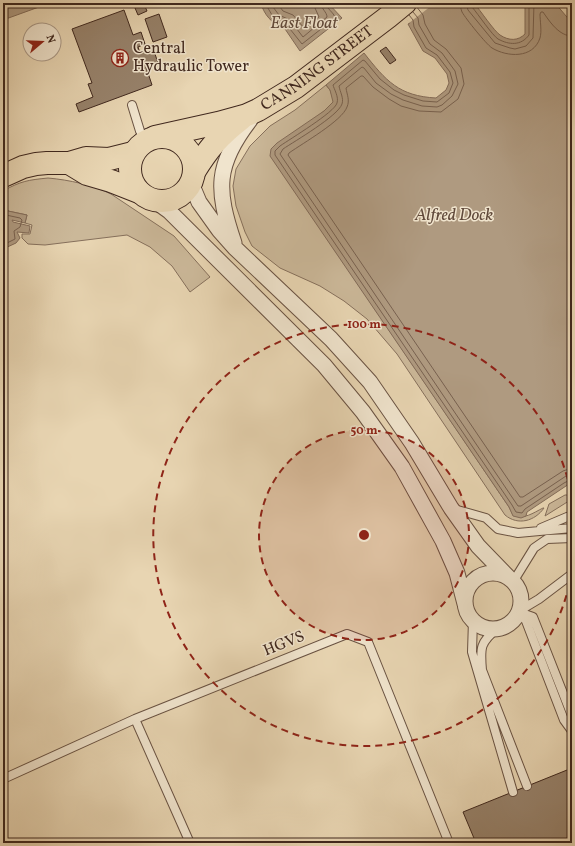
<svg xmlns="http://www.w3.org/2000/svg" width="575" height="846" viewBox="0 0 575 846" font-family="Vollkorn,serif">
<rect width="100%" height="100%" fill="#e8d5b2"/>
<filter id="stains"><feTurbulence type="fractalNoise" baseFrequency=".005" numOctaves="4"/><feColorMatrix values="0 0 0 0 .2 0 0 0 0 .09 0 0 0 0 .02 0 0 0 .5 -.17"/></filter>
<radialGradient id="worn" r=".72"><stop offset=".6" stop-color="#630" stop-opacity="0"/><stop offset="1" stop-color="#630" stop-opacity=".3"/></radialGradient>
<path fill="#cbb899" stroke="#86705c" d="M326,85L330,90L334,101L324,111L271,156L509,507L513,515C524,520 533,513 543,508H544C535,521 518,526 505,515L397,354L367,319L344,301L320,286L280,268L252,246L245,232L236,206L233,186L236,169L250,146L270,126L295,110Z
M48,178C70,180 92,185 111,194L174,236L210,277L190,292L172,266L150,247L127,235L45,245L28,244L22,238V234H30L32,225L25,223L27,215L8,211L3,201V191C21,181 28,180 48,178Z
M565,495H572V499L545,516L549,504Z"/>
<path fill="#af9a80" stroke="#836c59" d="M3,3H50L3,20Z
M261,3H328L342,18L300,51L283,26C273,26 263,13 261,3Z
M395,3H474C480,10 494,31 500,35C509,41 518,41 525,34V3H555L572,23V482L527,512L526,516L521,518L513,516L509,507L270,156L271,149L277,143L324,111L333,102L330,90L326,85L364,53C386,81 399,96 436,98L446,90L449,83L447,74L435,58L423,51L408,24L410,23Z
M3,201L8,211L27,215L25,223L12,220L13,222L30,226L29,233L17,232L20,238L16,243L3,249Z"/>
<path fill="#e8d5b2" d="M394,3H435L409,23Z"/>
<g fill="none" stroke-linecap="round" stroke-linejoin="round">
<path stroke="#78614f" stroke-width="1" d="M265,3L272,15L279,22L286,24L302,44L335,18C334,12 326,9 326,3
M270,3L279,15L290,20L303,37L327,17C327,12 321,9 321,3
M277,3L283,11L293,15L304,28L319,17L315,8V3
M460,3C460,6 461,9 462,12C466,19 486,44 492,48C507,57 533,59 540,38C542,31 540,21 540,14L541,12H543C550,22 559,36 572,36
M466,3L468,10L495,43L510,48L515,49L526,46L533,38L534,3
M471,3L472,7C478,14 492,35 498,39C509,45 521,46 529,35V3
M416,6L423,15L425,24L434,40L446,49L461,68L464,84L458,99L441,112L419,111L401,106L389,99L373,87L363,76H361L346,88C347,95 350,100 347,107C342,121 303,143 289,153L288,155L520,497H523L563,471L572,468
M413,12L418,18L419,25L430,44L442,53L455,71L458,84L452,96L442,105L437,107L422,106L403,100L391,94L376,83L364,68L362,67L339,86C340,92 344,98 342,104C338,116 295,141 283,149L280,154L518,506H521L566,476L572,474
M409,15L413,20L414,27L426,48L437,55L450,72L453,83L449,93L437,102L423,101L404,95L394,90L380,79L365,61L363,60L333,85C334,89 339,97 337,103C335,112 290,139 280,146L275,151V155L512,505L516,512L522,513L525,509L564,483L572,479
M3,210L6,215L20,218L22,220L20,227L14,231L15,239L3,245"/>
</g>
<path fill="#97826b" stroke="#40281e" d="M144,4L147,11L138,15L135,8Z
M124,10L133,35L141,32L145,44L138,47L140,53L153,48L158,63L146,67L152,85L79,112L76,104L93,97L88,84L92,83L72,29Z
M159,14L167,37L153,42L145,19Z
M386,47L396,60L390,64L380,51Z
M572,768V836L554,843H476L463,812Z"/>
<g fill="none" stroke-linecap="round" stroke-linejoin="round">
<g stroke="#6a5343" stroke-width="10">
<path id="service" d="M132,105L140,131L145,141
M454,509L486,518L498,529L518,533L572,528
M541,528L567,517L572,516
M513,582L534,548L547,539L572,538
M519,611L526,621L564,720L572,731
M519,611L539,599L572,574
M519,612L533,617L572,716
M473,620L472,652L513,792
M498,628C480,642 480,648 482,670L527,786
M3,779L135,719
M190,843L135,719L347,634L368,642L449,843"/>
</g>
<g stroke="#6a5343" stroke-width="17">
<path id="minor" d="M191,183L199,202L219,230L235,248L331,339L370,382L412,443L451,508L478,546L510,579
M155,201L169,211L324,365L363,412L402,467L443,541L457,573L465,604
M234,243C216,190 215,165 250,120
M465 601a28 28 0 1 1 56 0a28 28 0 1 1-56 0Z"/>
</g>
<g stroke="#40281e" stroke-width="24">
<g id="trunk">
<circle cx="162" cy="169" r="32"/>
<path id="s1" d="M155,137L218,123L247,115L258,110L296,87L388,17L405,3"/>
<path d="M69,163L87,174L111,181L139,192"/>
<path d="M194,172C208,149 219,136 241,119"/>
<path d="M3,176L23,167L36,164L47,163H69L86,158L109,159L133,153"/>
</g>
</g>
<use href="#service" stroke="#f0e4cd" stroke-width="8"/>
<use href="#minor" stroke="#f0e4cd" stroke-width="15"/>
<use href="#trunk" stroke="#e8d5b2" stroke-width="22"/>
</g>
<circle cx="364" cy="535" r="105" fill="#8f2418" fill-opacity=".12"/>
<g fill="none" stroke="#8f2418" stroke-width="2" stroke-dasharray="7 5">
<circle cx="364" cy="535" r="105"/>
<path d="M572 572A211 211 0 1 1 572 498"/>
</g>
<defs>
<g id="building-ring" transform="scale(0.9)"><circle r="9.5" fill="#f0e4cd" stroke="#8f2418" stroke-width="1.5"/><path d="M-4-6H4V6H1V3H-1V6H-4ZM-2.5-4.3h1.7v1.8h-1.7ZM.8-4.3h1.7v1.8H.8ZM-2.5-1h1.7V.8h-1.7ZM.8-1h1.7V.8H.8Z" fill="#8f2418"/></g>
</defs>
<g fill-rule="evenodd">
<use href="#building-ring" x="120" y="58"/>
</g>
<g text-anchor="middle" dominant-baseline="central" stroke-width="3" stroke-linejoin="round" paint-order="stroke">
<g font-size="16" fill="#40281e" stroke="#f0e4cd" text-anchor="start">
<text x="133" y="49">Central<tspan x="133" dy="18">Hydraulic Tower</tspan></text>
</g>
<g font-size="16" fill="#40281e" stroke="#f0e4cd">
<text stroke="none"><textPath href="#s1" startOffset="179">CANNING STREET</textPath></text>
<text transform="translate(284 644) rotate(-22)">HGVS</text>
</g>
<g font-size="17" font-style="italic" fill="#614a3b" stroke="#f0e4cd">
<text x="304" y="23">East Float</text>
<text x="454" y="215">Alfred Dock</text>
</g>
</g>
<circle cx="364" cy="535" r="6" fill="#8f2418" stroke="#f0e4cd" stroke-width="2"/>
<g font-size="12" text-anchor="middle" font-weight="bold" fill="#8f2418" stroke="#f0e4cd" stroke-width="3" stroke-linejoin="round" paint-order="stroke">
<text x="364" y="328">100 m</text>
<text x="364" y="434">50 m</text>
</g>
<rect width="575" height="846" fill="none" stroke="#e8d5b2" stroke-width="16"/>
<rect x="4" y="4" width="567" height="838" fill="none" stroke="#40281e" stroke-width="2"/>
<rect x="8" y="8" width="559" height="830" fill="none" stroke="#40281e"/>
<g transform="translate(42 42) rotate(71)"><circle r="19" fill="#f0e4cd" stroke="#aa9987"/>
<path d="M0-3L7 15L0 10L-7 15Z" fill="#8f2418"/>
<text y="-6" font-size="11" font-weight="bold" text-anchor="middle" fill="#40281e">N</text>
</g>
<rect width="100%" height="100%" filter="url(#stains)"/>
<rect width="100%" height="100%" fill="url(#worn)"/>
</svg>
